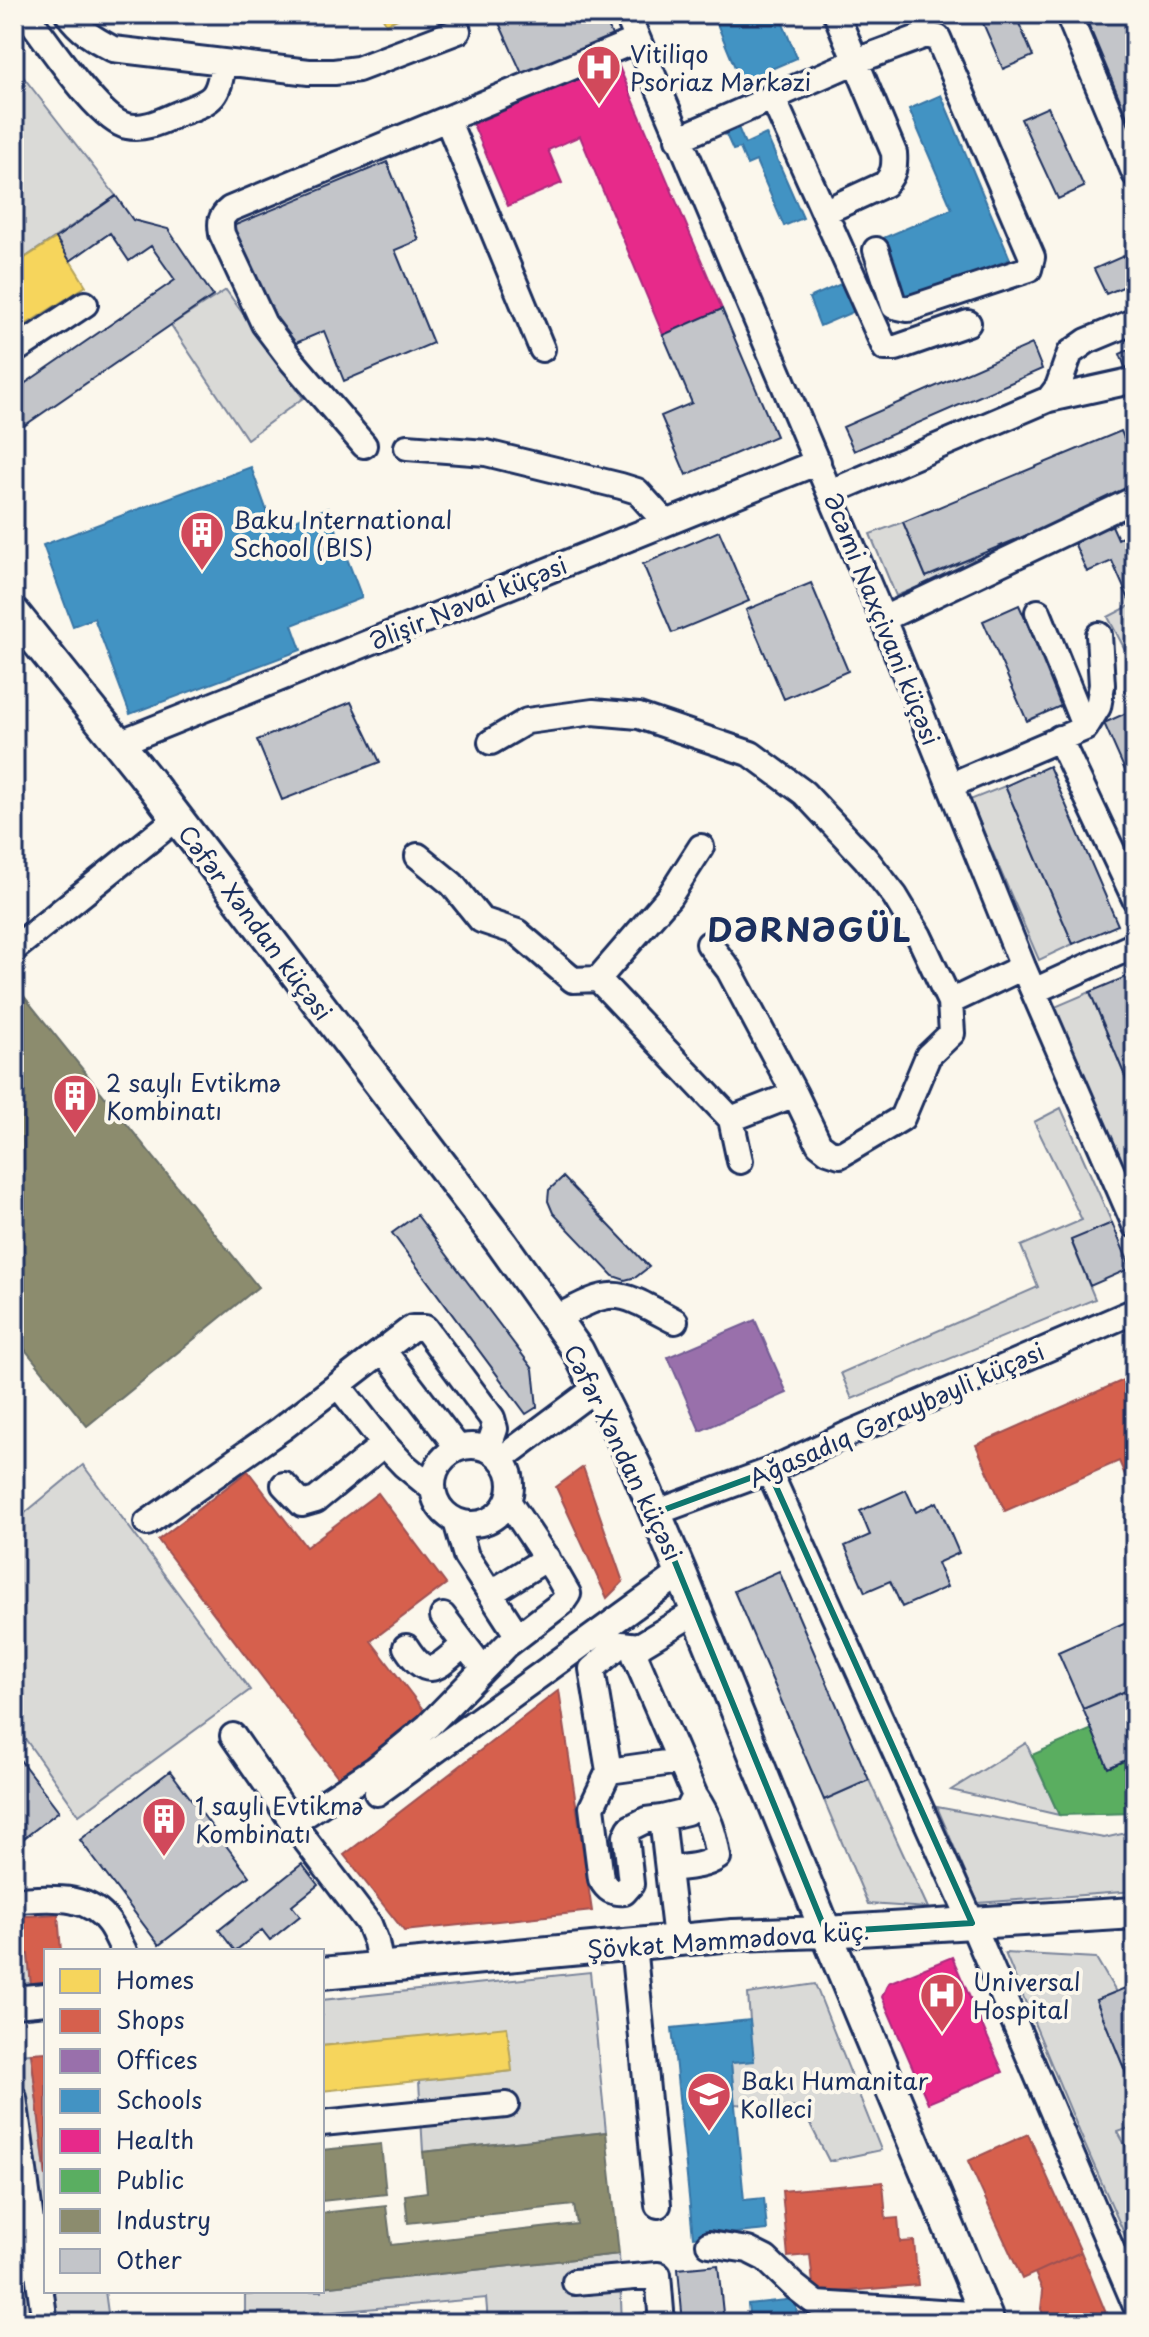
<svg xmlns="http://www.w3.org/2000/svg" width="1149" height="2337" viewBox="0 0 1149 2337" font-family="'Playpen Sans',sans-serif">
<rect width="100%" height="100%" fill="#fbf7ec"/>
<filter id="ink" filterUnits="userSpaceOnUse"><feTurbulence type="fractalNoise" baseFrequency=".0125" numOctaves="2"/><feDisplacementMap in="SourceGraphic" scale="16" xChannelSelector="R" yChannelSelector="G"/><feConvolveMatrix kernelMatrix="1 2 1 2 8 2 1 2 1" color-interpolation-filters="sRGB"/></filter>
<g filter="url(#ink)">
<path fill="#dadad7" stroke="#7a849a" stroke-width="2" d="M14,65L116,196L14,265Z
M226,290L303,398L247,439L171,325Z
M903,522L926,577L973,558L976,563L896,596L870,534Z
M1131,605L1135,613V669L1108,617Z
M1005,786L1073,944L1039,960L970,800Z
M1090,992L1135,1100V1195L1055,1007Z
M1061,1108L1112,1223L1071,1241L1095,1299L852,1399L841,1373L1038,1287L1021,1246L1082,1220L1034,1122Z
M83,1465L250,1690L79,1815L14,1723V1522Z
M1026,1743L1059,1815L951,1790Z
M869,1780L928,1908L868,1904L824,1800Z
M937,1807L1104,1838L1135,1831V1891L978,1903Z
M1005,1953L1096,1958L1116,1992L1096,2000L1135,2095V2126L1118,2132L1135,2163V2258L1085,2145Z
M28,1954L31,1985L14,1987V1955Z
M590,1972L606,2132L423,2152L419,2081L511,2071L507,2028L322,2046V2000Z
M815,1984L881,2150L829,2161L802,2108L734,2104L731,2063L753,2060L748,1994Z
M31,2053L46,2177V2291H105L109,2320L76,2323H21L14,2252V2054Z
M619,2254L622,2323H590L588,2312L488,2322L486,2298L245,2320V2295L285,2291H322V2287Z"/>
<path fill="#f6d55c" stroke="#b4a35d" stroke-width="2" d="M381,14H409L386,24Z
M56,238L86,286L14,332V265Z
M507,2027L512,2071L322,2091V2046Z"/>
<path fill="#d6604d" stroke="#9e5152" stroke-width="2" d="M1135,1375V1498L1119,1461L1005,1511L976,1445Z
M583,1467L623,1582L607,1598L556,1487Z
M248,1471L306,1547L378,1493L446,1584L371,1641L431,1720L345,1786L158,1540Z
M559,1690L592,1911L404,1931L344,1855Z
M58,1914L61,1951H46V1984L31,1985L28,1954L14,1955V1917Z
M46,2052V2177L31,2053Z
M1028,2134L1081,2252L1022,2279L968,2161Z
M883,2182L886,2219L898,2218L900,2242L914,2241L918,2285L814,2294L810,2255L788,2257L782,2191Z
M1081,2252L1110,2323H1046L1041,2309L1043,2291L1035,2273Z"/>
<path fill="#9970ab" stroke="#735c94" stroke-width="2" d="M755,1320L787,1393L700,1431L668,1357Z"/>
<path fill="#4393c3" stroke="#3775a5" stroke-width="2" d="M713,14H779L797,58L741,82Z
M941,95L1010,259L907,302L881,239L952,209L909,109Z
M737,125L745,144L766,134L803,218L784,226L756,161L747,165L740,148L733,150L724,130Z
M843,283L855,311L820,326L809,298Z
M251,467L273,528L328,508L362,598L292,625L301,650L130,714L94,618L73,626L43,545Z
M750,2020L754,2061L731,2063L744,2200L764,2198L767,2230L693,2237L672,2028Z
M795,2299L798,2323H750L748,2304Z"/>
<path fill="#e7298a" stroke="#aa2b7d" stroke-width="2" d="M617,62L722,309L663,335L580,136L548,150L562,183L508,206L473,124Z
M952,1957L1003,2072L928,2103L882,1997L888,1983Z"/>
<path fill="#5aae61" stroke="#478860" stroke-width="2" d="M1092,1729L1108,1768L1135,1756V1813L1059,1815L1032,1755Z"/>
<path fill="#8c8c6e" stroke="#6a7069" stroke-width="2" d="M14,984L258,1287L87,1426L14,1336Z
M606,2132L619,2254L322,2287V2213L386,2206L391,2245L577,2224L574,2205L408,2223L405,2195L427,2192L423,2152Z
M381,2144L386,2194L322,2201V2150Z
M245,2291H285L245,2295Z"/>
<path fill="#c3c5c9" stroke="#1b2f5e" stroke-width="2" d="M495,14H603L614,40L524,78Z
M979,14H1015L1033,56L1003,69Z
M1084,14H1131L1135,22V136Z
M1048,107L1084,187L1058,199L1021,119Z
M387,162L419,240L395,250L433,343L344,381L324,331L284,348L233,226Z
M116,196L133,220L168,229L213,296L18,430L14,423V391L175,280L151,246L129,261L110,233L70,261L56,238Z
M1135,251V282L1106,294L1094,269Z
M722,309L776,436L686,475L661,416L692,403L663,335Z
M1032,344L1042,369L854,451L843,427Z
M1135,347V368L1127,372L1120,354Z
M1121,431L1135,464V490L926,577L903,522Z
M1110,521L1118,539L1129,534L1135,548V613L1112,561L1087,572L1072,538Z
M719,531L749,601L672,633L643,564Z
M811,583L848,671L784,699L746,610Z
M1019,605L1063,705L1027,721L983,621Z
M351,702L380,762L282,800L257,740Z
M1135,709V793L1104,723Z
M1049,766L1118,925L1073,944L1005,786Z
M1135,973V1100L1090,992Z
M563,1177L649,1267L636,1277L625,1280L613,1276L553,1213L548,1201L549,1190Z
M417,1215L533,1369L537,1407L526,1414L392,1233Z
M1112,1223L1131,1268L1090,1286L1071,1240Z
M906,1490L916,1512L937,1502L959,1553L937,1563L947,1587L902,1607L890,1581L865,1592L845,1546L870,1535L860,1511Z
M779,1571L869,1780L824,1800L734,1591Z
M1135,1618V1687L1083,1709L1058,1652Z
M1135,1687V1756L1108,1768L1083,1709Z
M14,1752L59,1811L14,1846Z
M170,1771L249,1876L159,1945L80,1840Z
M302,1864L318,1885L292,1906L300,1916L270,1940L262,1930L235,1951L219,1930Z
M1135,1984V2095L1096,2000Z
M14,2252L21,2323H14Z
M718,2265L724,2323H683L678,2269Z"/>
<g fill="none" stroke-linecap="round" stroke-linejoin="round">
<g stroke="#1b2f5e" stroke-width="30">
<path id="minor" d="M26,14C46,39 99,121 127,126C146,130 163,120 180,113C213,100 218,100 223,63
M68,14C80,31 94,39 113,49L309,72H334L358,69L458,31
M627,14L883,619L1023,967L1135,1225
M1068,14L1135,174
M772,96L824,212L885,184C894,174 895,166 894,153L836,14
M447,119L542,349
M678,139L856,61L926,35L938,38L1032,257L1029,269L908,309L894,306L876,250
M824,212L885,348H896L968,323
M14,351L85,304
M1049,399L1058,387L1070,353L1087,341L1135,321
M364,445L292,361L264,324L222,234C220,222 220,217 230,209L637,40
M407,447L486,453L621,486L637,491L666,523
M831,492L1049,399L1135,380
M1038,612L1085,728
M883,619L1135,499
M1059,738L1135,899
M491,742L527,721L593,712L639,716L751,754L804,793L866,859L895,896L919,936L950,1002
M119,743L818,462
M951,785L1085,728L1098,707L1102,685L1099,635
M418,856L452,884L481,920L517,932L573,980L598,979L731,1119L740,1161
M709,944L729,970L795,1094L819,1144L828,1151L840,1155L902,1118L928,1056L952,1033L950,1002L1023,967
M14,949L177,818
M598,979L669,897L701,847
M1034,991L1135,945
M731,1119L795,1094
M556,1318C616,1286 616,1290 675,1321
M383,1350L458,1448
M338,1385L384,1444L404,1465L433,1489
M433 1485a39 39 0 1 1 78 0a39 39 0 1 1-78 0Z
M501,1459L596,1388
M769,1471L972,1923L1135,2304
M284,1485L302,1504L316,1500L384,1444
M655,1513L769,1471L846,1435L1135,1311
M456,1521L466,1556L518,1636
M147,1523L281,1429L412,1328H425L492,1418L495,1429L488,1449
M491,1593L547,1558
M443,1616L474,1657
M639,1646L621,1644L592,1669L609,1771L592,1807L601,1879C607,1890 612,1893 624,1892L631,1884L626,1836L630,1828L646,1820L662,1818
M406,1647C429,1683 438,1666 464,1645
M233,1736L303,1837L369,1924L376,1942L381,1967
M609,1771L680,1761
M377,1793L681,1573
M293,1823L375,1769L428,1726L507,1645L562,1603L568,1594L556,1573L508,1501
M668,1869C685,1867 704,1867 718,1857C714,1832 709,1817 695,1796
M14,1900C47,1899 87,1892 109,1923C115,1931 119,1942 124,1951
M676,1939L662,1818L687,1812L695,1796L635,1656L639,1646L697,1611
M633,1944L658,2205
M14,2098L45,2323
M322,2123L506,2105
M709,2244L748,2250L766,2259L793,2285L817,2304L986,2315
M575,2282L658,2275L662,2323"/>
</g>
<g stroke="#1b2f5e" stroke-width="36">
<path id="major" d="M14,613L152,785L502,1244L578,1351L636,1467L681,1573L826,1932L989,2323
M322,1973L733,1935L826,1932L1135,1913
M14,2002L46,1999"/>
</g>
<use href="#minor" stroke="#fbf7ec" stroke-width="24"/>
<use href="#major" stroke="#fbf7ec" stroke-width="30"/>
</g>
</g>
<path fill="none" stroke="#0f766e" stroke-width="6" stroke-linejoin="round" d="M769,1471L972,1923L826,1932L655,1513Z"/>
<defs>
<g id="hospital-pin" transform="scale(2.3)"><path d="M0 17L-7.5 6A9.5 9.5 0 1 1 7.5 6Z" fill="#d1495b" stroke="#fbf7ec"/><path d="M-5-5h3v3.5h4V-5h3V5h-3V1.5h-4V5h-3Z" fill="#fff"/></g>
<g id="building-pin" transform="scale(2.3)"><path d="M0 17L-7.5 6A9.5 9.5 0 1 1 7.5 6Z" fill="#d1495b" stroke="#fbf7ec"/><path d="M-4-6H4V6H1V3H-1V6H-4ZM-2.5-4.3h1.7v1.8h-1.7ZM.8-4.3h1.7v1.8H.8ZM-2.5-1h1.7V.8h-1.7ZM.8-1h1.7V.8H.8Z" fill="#fff"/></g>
<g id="university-pin" transform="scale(2.3)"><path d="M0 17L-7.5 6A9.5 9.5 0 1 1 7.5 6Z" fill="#d1495b" stroke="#fbf7ec"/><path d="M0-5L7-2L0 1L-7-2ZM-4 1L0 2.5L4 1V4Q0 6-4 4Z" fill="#fff"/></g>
</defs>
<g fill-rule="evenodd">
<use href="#hospital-pin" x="599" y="67"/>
<use href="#building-pin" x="202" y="533"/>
<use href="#building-pin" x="75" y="1096"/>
<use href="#building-pin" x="164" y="1819"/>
<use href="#hospital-pin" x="942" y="1995"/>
<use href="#university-pin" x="709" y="2094"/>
</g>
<g text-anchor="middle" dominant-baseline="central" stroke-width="8" stroke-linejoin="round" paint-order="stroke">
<g font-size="24" fill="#1b2f5e" stroke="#fbf7ec" text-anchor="start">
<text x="630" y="53">Vitiliqo<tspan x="630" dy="28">Psoriaz Mərkəzi</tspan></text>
<text x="233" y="519">Baku International<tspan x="233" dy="28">School (BIS)</tspan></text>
<text x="106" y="1082">2 saylı Evtikmə<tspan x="106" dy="28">Kombinatı</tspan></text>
<text x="195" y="1805">1 saylı Evtikmə<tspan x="195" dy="28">Kombinatı</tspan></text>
<text x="973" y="1981">Universal<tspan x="973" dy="28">Hospital</tspan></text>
<text x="740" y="2080">Bakı Humanitar<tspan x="740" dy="28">Kolleci</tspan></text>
</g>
<g font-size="24" fill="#1b2f5e" stroke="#fbf7ec">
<text transform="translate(468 602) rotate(-22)">Əlişir Nəvai küçəsi</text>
<text transform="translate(883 619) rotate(68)">Əcəmi Naxçivani küçəsi</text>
<text transform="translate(256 922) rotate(53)">Cəfər Xəndan küçəsi</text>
<text transform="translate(896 1414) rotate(-24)">Ağasadıq Gəraybəyli küçəsi</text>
<text transform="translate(624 1452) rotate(64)">Cəfər Xəndan küçəsi</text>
<text transform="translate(728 1939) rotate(-4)">Şövkət Məmmədova küç.</text>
</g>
<g font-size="32" font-weight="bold" letter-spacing="2" fill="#1b2f5e" stroke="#fbf7ec">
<text x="810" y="929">DƏRNƏGÜL</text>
</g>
</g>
<rect width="1149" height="2337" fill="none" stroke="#fbf7ec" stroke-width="48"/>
<rect x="24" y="24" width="1101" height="2289" fill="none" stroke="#1b2f5e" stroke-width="3" filter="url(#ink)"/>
<rect x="44" y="1949" width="280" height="344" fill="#fbf7ec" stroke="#a1a7b3" stroke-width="2"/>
<rect x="60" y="1969" width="40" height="24" fill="#f6d55c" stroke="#a1a7b3" stroke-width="2"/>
<text x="116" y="1989" font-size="24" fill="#1b2f5e">Homes</text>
<rect x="60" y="2009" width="40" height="24" fill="#d6604d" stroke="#a1a7b3" stroke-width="2"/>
<text x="116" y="2029" font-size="24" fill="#1b2f5e">Shops</text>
<rect x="60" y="2049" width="40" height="24" fill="#9970ab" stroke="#a1a7b3" stroke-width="2"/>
<text x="116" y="2069" font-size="24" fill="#1b2f5e">Offices</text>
<rect x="60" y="2089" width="40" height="24" fill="#4393c3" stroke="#a1a7b3" stroke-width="2"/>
<text x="116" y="2109" font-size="24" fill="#1b2f5e">Schools</text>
<rect x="60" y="2129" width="40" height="24" fill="#e7298a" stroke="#a1a7b3" stroke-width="2"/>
<text x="116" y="2149" font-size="24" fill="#1b2f5e">Health</text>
<rect x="60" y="2169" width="40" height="24" fill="#5aae61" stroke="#a1a7b3" stroke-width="2"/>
<text x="116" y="2189" font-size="24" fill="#1b2f5e">Public</text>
<rect x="60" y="2209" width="40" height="24" fill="#8c8c6e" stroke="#a1a7b3" stroke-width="2"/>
<text x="116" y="2229" font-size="24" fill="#1b2f5e">Industry</text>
<rect x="60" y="2249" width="40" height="24" fill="#c3c5c9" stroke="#a1a7b3" stroke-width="2"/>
<text x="116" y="2269" font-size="24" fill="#1b2f5e">Other</text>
</svg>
